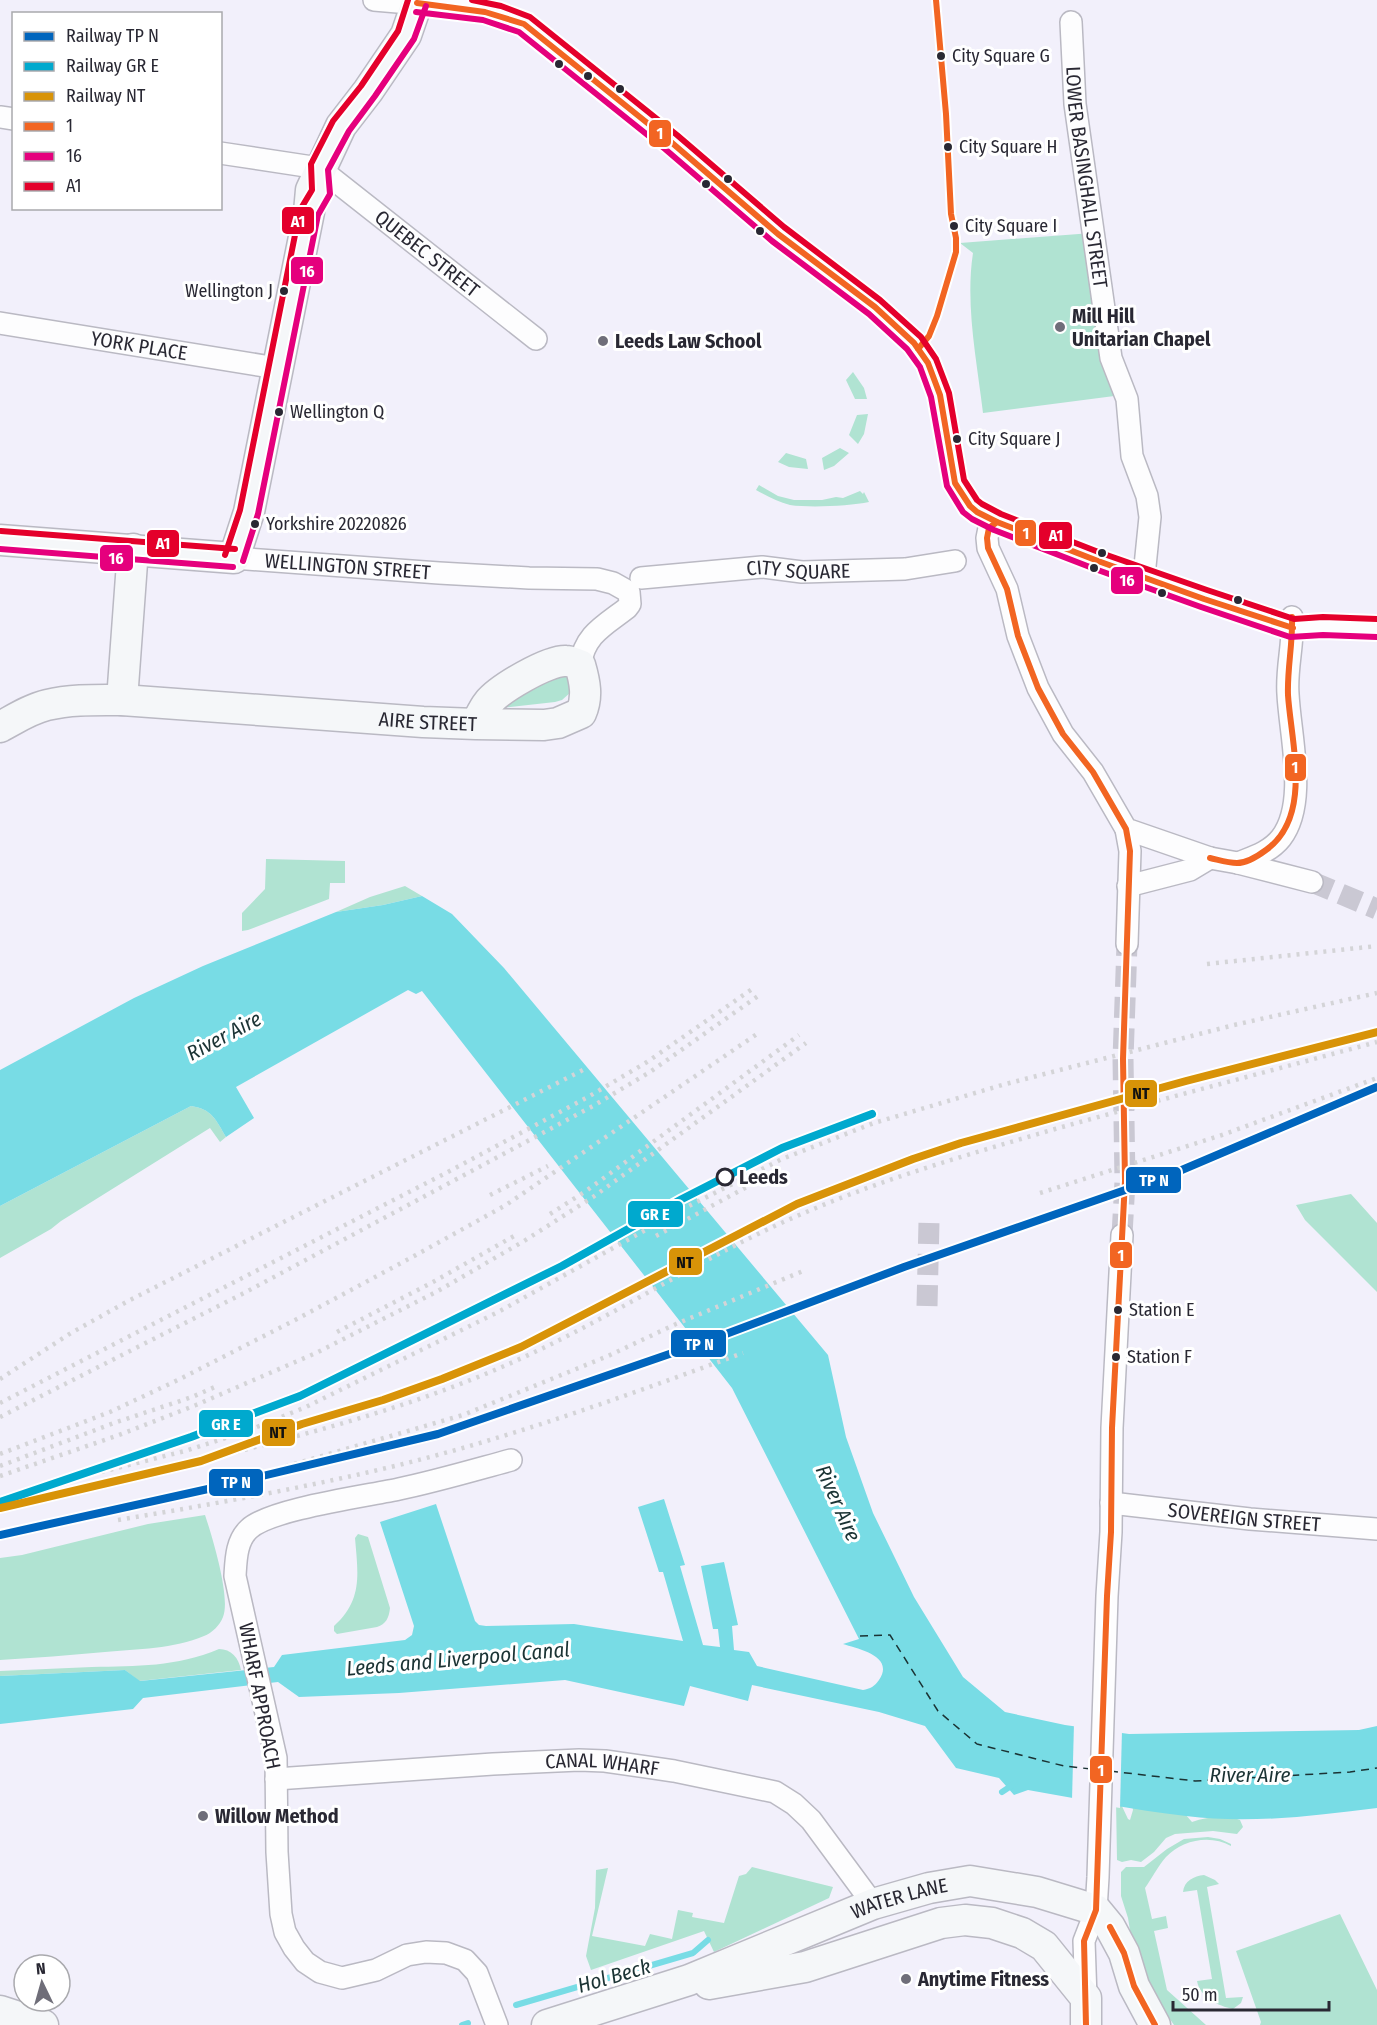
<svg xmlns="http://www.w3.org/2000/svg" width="1377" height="2025" viewBox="0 0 1377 2025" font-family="'Fira Sans Condensed',sans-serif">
<rect width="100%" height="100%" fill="#f2f0fb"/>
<path fill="#b0e3d2" d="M1092,233L1122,395L983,413C977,361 965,305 973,253L960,243Z
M853,372L864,388L867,399H855L846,380Z
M868,414L864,434L858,444L849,435L857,415Z
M840,448L849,453L834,466L824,470L822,458Z
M786,453L806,459L808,469L789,467L778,462Z
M759,485L778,496L794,500H822L836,497L843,498L860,491L863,494L864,492L869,502C850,506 810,508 790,505C778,502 767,496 756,490Z
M553,676H567L571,692L562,700L555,702L501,708Z
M266,859L345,861V883H330L329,899L248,930L242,931V913L265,889Z
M405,886L422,896L383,905L336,912L370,897Z
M191,1106C212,1109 216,1120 226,1137L220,1142L210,1128L61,1221L51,1229L0,1258V1206Z
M1351,1194L1377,1223V1292L1305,1220L1296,1205Z
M205,1515C212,1536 231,1598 223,1617C220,1625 212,1633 204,1636C174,1649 137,1649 105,1652C70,1655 35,1658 0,1660V1558L22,1555L148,1524Z
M358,1534L368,1537L390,1608C389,1618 386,1624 377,1627L337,1634L334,1631V1626C363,1600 358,1574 355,1538Z
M219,1649C231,1649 239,1658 241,1670L139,1681L125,1670L0,1676V1671C31,1670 61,1668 92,1667C137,1666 176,1667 219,1649Z
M1116,1800L1120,1802L1128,1819L1130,1820L1133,1810L1132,1804L1185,1814L1192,1822C1207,1817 1226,1815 1240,1820L1243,1827L1237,1834L1213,1831L1175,1834L1166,1838L1154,1852L1141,1862L1131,1860L1122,1862L1117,1860Z
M1208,1837L1220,1839L1231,1844V1846C1210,1834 1182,1840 1166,1857C1158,1866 1152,1878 1145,1888L1152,1919L1166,1916L1168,1928L1154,1931L1167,1990L1206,2025H1174L1156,1999L1132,1943L1128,1918L1121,1896V1872L1126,1867H1144L1167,1849L1184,1839Z
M752,1867L833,1887L829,1898L714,1952L704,1931L591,1970L586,1956L595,1908L596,1870L608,1868L592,1936L645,1946L650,1934L672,1939L678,1910L693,1913L692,1917L724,1923L739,1876L746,1874Z
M1204,1875L1215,1880L1219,1884L1207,1887L1226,1998L1243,1997L1241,2003L1233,2009C1218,2006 1200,1997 1197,1981L1212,1979L1197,1890L1183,1892C1184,1881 1194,1876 1204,1875Z
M1340,1914L1377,1990V2025H1260L1261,2022L1236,1951Z"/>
<path fill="#78dce5" d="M422,896L452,914L504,968L828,1355L846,1437L873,1513L914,1597L963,1677L1005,1712L1065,1725L1129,1734L1359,1730L1377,1726V1808C1314,1816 1249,1824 1186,1816C1133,1810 1080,1799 1028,1790L1014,1795L999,1778L956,1768L925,1726L879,1712L752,1685L748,1701L690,1686L684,1706L565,1680L399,1693L299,1697L278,1682L143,1698L133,1709L0,1724V1676L125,1670L140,1681L274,1667L282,1655L405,1640L412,1635L414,1626L380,1522L436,1504L475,1621L479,1625L486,1626L574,1624L683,1641L663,1572H659L638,1507L664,1499L685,1565L680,1566L703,1645L720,1647L718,1629H713L701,1566L724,1562L738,1625L732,1626L734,1650L749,1652L757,1666L863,1690C870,1689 875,1686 879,1680C895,1656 859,1649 843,1644L859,1639L732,1388L422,991L416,994L408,990L236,1087L254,1118L226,1137C216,1120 212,1109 191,1106L0,1206V1070L134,998L203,966L336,912L383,905Z"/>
<path fill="#f2f0fb" d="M1074,1723L1122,1730L1120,1808L1072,1800Z"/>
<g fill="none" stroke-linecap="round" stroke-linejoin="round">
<path stroke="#78dce5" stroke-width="6" d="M1002,1792L1014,1784
M516,2005L693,1953L708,1940
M462,2025L468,2023"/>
<path stroke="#1b3334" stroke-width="1.5" stroke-dasharray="8 6" stroke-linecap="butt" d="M860,1636L890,1635L938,1711L977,1744L1064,1766L1091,1769
M1110,1771L1195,1781L1350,1772L1377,1768"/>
<path stroke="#cac8d3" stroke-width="21" stroke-dasharray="21 10" stroke-linecap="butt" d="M1312,882L1377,909
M1122,1235L1125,1181L1123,1059L1127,944
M927,1306L929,1222"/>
<g stroke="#bab9c3" stroke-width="24">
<g id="street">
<path d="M374,0L468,8L507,16L524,24L671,142L778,234"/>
<path id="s1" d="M1071,22L1075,104L1111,358L1127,399L1132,456L1147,496L1150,517L1144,576"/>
<path d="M0,117L14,119"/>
<path id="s2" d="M220,153L319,168L536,339"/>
<path id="s3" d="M0,323L277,368"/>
<path id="s4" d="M234,558L439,573L529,578L597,579L613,583L629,592L630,604L627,608C604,626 585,634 580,665"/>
<path id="s5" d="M641,578L762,567L802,572L905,569L955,561"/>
<path d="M1126,829L1130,851L1127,944"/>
<path d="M1238,863C1253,857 1270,852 1281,838C1308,803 1290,736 1288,694C1286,668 1294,643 1292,617"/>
<path d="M1312,882L1238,863L1210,858L1126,829L1093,772L1063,734L1038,688L1018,636L1007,589L988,548L987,538L989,528L997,522L1011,526L1098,561L1204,599L1293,628L1323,626L1377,628"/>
<path d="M1128,886L1190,870L1210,858"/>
<path id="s6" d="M1111,1503L1250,1519L1377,1529"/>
<path id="s7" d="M276,1779L493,1764L579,1760L605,1761L674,1771L775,1792L794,1804L811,1820L873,1904"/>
<path d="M1086,1998L1084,1941L1096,1910L1098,1877L1107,1596L1111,1532L1112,1428L1122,1235"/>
<path d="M497,2025L477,1973L465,1960L446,1953L426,1952L407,1955L376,1970L342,1978L320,1972L305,1962L294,1948L285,1932L281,1914L277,1852L276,1758L235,1576C236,1560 236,1541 249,1529C270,1509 367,1496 399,1489C437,1481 474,1470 511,1460"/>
</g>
</g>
<g stroke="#bab9c3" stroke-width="33">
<g id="secondary">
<path d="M0,540L234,558L249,512L309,212L311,190L341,126L368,91L406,35L417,3"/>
<path d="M122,700L133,549"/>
<path id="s8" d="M0,727C15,719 30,709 47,705C72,699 97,700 122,700L423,722L476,724L544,725L558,723L581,713C588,697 585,682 580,665C576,664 571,661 566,661C548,660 499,689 488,703C483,709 480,717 476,724"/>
<path d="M709,1984L805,1967L941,1923L965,1920L992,1923L1022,1933L1044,1946L1086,1998V2025"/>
<path d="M0,2011L43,2025"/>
<path id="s9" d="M547,2025L689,1980L873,1904L929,1888L970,1881L1037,1892L1096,1910L1110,1927L1124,1953L1134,1986L1155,2025"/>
</g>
</g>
<use href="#street" stroke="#fdfdfe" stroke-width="21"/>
<use href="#secondary" stroke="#f5f7f9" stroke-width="30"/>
<path stroke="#d4d4d7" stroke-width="4.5" stroke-dasharray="3 6" stroke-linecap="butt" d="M1207,964L1377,946
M1040,1193L1222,1135L1377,1078
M490,1195L548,1166
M550,1214L586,1191L799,1035
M656,1236L756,1182
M337,1332L433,1282L514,1236
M0,1379L71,1333L130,1300L583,1070
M0,1403L446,1173L588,1097L647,1062L755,987
M0,1417L246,1292L593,1106L650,1072L761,994
M0,1454L110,1412L180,1379L297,1319L416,1255L506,1205L757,1034
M201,1461C311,1433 421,1405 524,1357C620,1313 707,1254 804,1213C885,1178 970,1154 1055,1129C1162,1099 1270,1071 1377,1042
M0,1466L114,1423L192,1397L217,1386
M0,1476L119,1435L196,1405L316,1353L438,1291L524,1241L593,1197L806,1043
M49,1485L185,1451L247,1431L306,1407L500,1311L685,1208L782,1159L874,1123L1002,1085L1234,1025L1377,993
M208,1489L463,1415L608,1356L676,1324L803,1271
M118,1520C214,1504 309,1487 403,1464C519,1435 631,1394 743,1353"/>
<g stroke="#fff" stroke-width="10">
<path id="bus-1" d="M417,3L485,12L524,24L671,142L778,234L875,307L914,343L928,363L940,395L955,483L970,506L977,512L997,522L1098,561L1204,599L1293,628
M918,349L929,336L937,316L956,252V238L951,214L946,114L936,0
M997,522L989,528L987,538L988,548L1007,589L1018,636L1038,688L1063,734L1093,772L1126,829L1130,851L1123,1059L1125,1181L1112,1428L1111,1532L1107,1596L1096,1910L1084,1941L1086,2025
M1210,858C1219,860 1228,863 1237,863C1247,863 1258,856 1266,850C1313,817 1291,742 1288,695C1287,669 1293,643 1292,617
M1110,1927L1124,1953L1134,1986L1155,2025"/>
</g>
<g stroke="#fff" stroke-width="10">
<path id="bus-2" d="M416,12L483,20L519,32L665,149L772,241L869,314L907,349L920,367L931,397L947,486L963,512L972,519L994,530L1095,569L1201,607L1290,637L1323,635L1377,637
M0,549L233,567
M243,561L258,514L318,215L330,194L328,170L349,131L375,96L414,39L426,6"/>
</g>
<g stroke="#fff" stroke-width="10">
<path id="bus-3" d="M472,0L501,6L530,17L677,135L784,227L880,300L921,337L936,359L949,393L964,480L977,500L982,504L1001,514L1101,553L1207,590L1294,619L1323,617L1377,619
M1,531L235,549
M225,555L240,510L300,210L312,190L311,164L333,121L361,86L398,31L408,0"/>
</g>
<use href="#bus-1" stroke="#f26522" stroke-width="6"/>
<use href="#bus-2" stroke="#e5007d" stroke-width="6"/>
<use href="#bus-3" stroke="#e4002b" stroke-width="6"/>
<g stroke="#fff" stroke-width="12">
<path id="rail-1" d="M0,1535L208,1489L438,1434L710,1340L904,1267L1177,1172L1377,1087"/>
</g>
<g stroke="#fff" stroke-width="12">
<path id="rail-2" d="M0,1502L191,1437L300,1396L562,1266L682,1199L782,1148L872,1114"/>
</g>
<g stroke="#fff" stroke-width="12">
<path id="rail-3" d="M0,1508L201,1461L302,1424L383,1400L442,1379L521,1347L797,1204L913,1159L961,1143L1186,1081L1377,1032"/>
</g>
<use href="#rail-1" stroke="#0065bd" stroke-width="8"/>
<use href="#rail-2" stroke="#00a9ce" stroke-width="8"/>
<use href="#rail-3" stroke="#d89308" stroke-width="8"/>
</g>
<g fill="#292833" stroke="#fff" stroke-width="2">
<circle cx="941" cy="56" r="5"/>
<circle cx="559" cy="64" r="5"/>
<circle cx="588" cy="76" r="5"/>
<circle cx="620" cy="89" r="5"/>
<circle cx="948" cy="147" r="5"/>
<circle cx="728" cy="179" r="5"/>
<circle cx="706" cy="184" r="5"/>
<circle cx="954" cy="226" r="5"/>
<circle cx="760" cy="231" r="5"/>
<circle cx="284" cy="291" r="5"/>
<circle cx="279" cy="412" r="5"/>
<circle cx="957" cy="439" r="5"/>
<circle cx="255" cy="524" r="5"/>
<circle cx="1102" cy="553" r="5"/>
<circle cx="1094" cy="568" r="5"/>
<circle cx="1162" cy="593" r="5"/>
<circle cx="1238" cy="600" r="5"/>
<circle cx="1118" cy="1310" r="5"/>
<circle cx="1116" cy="1357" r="5"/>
</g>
<g fill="#6f6e79" stroke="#fff" stroke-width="2">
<circle cx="1060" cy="327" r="6"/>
<circle cx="603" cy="341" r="6"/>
<circle cx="203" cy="1816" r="6"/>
<circle cx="906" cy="1979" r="6"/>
</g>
<circle fill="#fff" stroke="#292833" stroke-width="3" cx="725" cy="1177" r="8"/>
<g text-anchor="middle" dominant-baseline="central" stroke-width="6" stroke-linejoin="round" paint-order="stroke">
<g font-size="18" fill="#292833" stroke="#fff" text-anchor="start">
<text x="952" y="56">City Square G</text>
<text x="959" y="147">City Square H</text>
<text x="965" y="226">City Square I</text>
<text x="273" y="291" text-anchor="end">Wellington J</text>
<text x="290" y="412">Wellington Q</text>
<text x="968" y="439">City Square J</text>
<text x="266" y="524">Yorkshire 20220826</text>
<text x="1129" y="1310">Station E</text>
<text x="1127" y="1357">Station F</text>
</g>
<g font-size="20" fill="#292833" stroke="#fff">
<text stroke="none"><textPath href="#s1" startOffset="156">LOWER BASINGHALL STREET</textPath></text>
<text stroke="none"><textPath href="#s2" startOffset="238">QUEBEC STREET</textPath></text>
<text stroke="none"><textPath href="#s3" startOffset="141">YORK PLACE</textPath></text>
<text stroke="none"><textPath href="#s4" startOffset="114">WELLINGTON STREET</textPath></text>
<text stroke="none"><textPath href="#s5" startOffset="158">CITY SQUARE</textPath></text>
<text stroke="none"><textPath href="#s8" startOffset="434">AIRE STREET</textPath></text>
<text stroke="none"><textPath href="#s6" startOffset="134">SOVEREIGN STREET</textPath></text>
<text transform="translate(260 1696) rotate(79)">WHARF APPROACH</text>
<text stroke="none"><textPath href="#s7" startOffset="327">CANAL WHARF</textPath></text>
<text stroke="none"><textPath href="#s9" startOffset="375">WATER LANE</textPath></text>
</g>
<g font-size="20" font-weight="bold" fill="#292833" stroke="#fff" text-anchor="start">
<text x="1072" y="316">Mill Hill<tspan x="1072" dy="23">Unitarian Chapel</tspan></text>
<text x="615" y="341">Leeds Law School</text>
<text x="215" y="1816">Willow Method</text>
<text x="918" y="1979">Anytime Fitness</text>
</g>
<g font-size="20" font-weight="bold" fill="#292833" stroke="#fff" text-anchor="start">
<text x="739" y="1177">Leeds</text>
</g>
<g font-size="21" font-style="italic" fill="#1b3334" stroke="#fff">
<text transform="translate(224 1036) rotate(-28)">River Aire</text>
<text transform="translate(838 1503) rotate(66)">River Aire</text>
<text transform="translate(458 1659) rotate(-5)">Leeds and Liverpool Canal</text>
<text x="1250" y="1775">River Aire</text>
<text transform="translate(614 1976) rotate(-16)">Hol Beck</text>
</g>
</g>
<g stroke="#fff" stroke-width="2">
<rect x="648" y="119" width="24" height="29" rx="6" fill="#f26522"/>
<rect x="281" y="206" width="34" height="29" rx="6" fill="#e4002b"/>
<rect x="290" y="256" width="34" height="29" rx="6" fill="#e5007d"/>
<rect x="1014" y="519" width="23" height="28" rx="6" fill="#f26522"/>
<rect x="1038" y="521" width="35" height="29" rx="6" fill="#e4002b"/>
<rect x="146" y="529" width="34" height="29" rx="6" fill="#e4002b"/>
<rect x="99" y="544" width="35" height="28" rx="6" fill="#e5007d"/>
<rect x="1110" y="566" width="34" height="29" rx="6" fill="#e5007d"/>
<rect x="1284" y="753" width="23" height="29" rx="6" fill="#f26522"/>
<rect x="1124" y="1079" width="34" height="29" rx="6" fill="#d89308"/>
<rect x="1125" y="1166" width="57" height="28" rx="6" fill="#0065bd"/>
<rect x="627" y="1200" width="57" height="28" rx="6" fill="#00a9ce"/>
<rect x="1109" y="1241" width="24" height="28" rx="6" fill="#f26522"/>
<rect x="668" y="1247" width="35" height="29" rx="6" fill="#d89308"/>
<rect x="670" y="1329" width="57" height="29" rx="6" fill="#0065bd"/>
<rect x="198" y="1409" width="56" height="29" rx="6" fill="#00a9ce"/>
<rect x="261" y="1418" width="35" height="29" rx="6" fill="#d89308"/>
<rect x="208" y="1468" width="56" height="29" rx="6" fill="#0065bd"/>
<rect x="1089" y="1755" width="24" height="29" rx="6" fill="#f26522"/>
</g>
<g font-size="16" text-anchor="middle" font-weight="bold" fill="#fff">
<text x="660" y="139">1</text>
<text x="298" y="227">A1</text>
<text x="307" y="277">16</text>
<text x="1026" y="539">1</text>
<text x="1056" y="541">A1</text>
<text x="163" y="549">A1</text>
<text x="116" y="564">16</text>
<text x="1127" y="586">16</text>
<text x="1295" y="773">1</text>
<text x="1154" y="1186">TP N</text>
<text x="655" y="1220">GR E</text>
<text x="1121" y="1261">1</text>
<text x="699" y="1350">TP N</text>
<text x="226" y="1430">GR E</text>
<text x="236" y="1488">TP N</text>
<text x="1101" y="1776">1</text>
</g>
<g font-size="16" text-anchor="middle" font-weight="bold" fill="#111">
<text x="1141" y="1099">NT</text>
<text x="685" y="1268">NT</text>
<text x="278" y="1438">NT</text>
</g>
<rect x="12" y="12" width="210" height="198" fill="#ffffff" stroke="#a9a9ad" stroke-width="1.5"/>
<rect x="24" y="32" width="30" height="9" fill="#0065bd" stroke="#a9a9ad" stroke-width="1.5"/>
<text x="66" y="42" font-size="18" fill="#292833">Railway TP N</text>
<rect x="24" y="62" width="30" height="9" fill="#00a9ce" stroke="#a9a9ad" stroke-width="1.5"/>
<text x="66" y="72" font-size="18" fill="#292833">Railway GR E</text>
<rect x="24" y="92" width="30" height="9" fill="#d89308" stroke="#a9a9ad" stroke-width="1.5"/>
<text x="66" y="102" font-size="18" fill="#292833">Railway NT</text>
<rect x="24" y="122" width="30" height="9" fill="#f26522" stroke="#a9a9ad" stroke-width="1.5"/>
<text x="66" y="132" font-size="18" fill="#292833">1</text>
<rect x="24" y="152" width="30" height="9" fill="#e5007d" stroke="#a9a9ad" stroke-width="1.5"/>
<text x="66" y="162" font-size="18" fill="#292833">16</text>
<rect x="24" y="182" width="30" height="9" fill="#e4002b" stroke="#a9a9ad" stroke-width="1.5"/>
<text x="66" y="192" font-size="18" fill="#292833">A1</text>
<g transform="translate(42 1983) rotate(355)"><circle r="28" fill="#ffffff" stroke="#a9a9ad" stroke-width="1.5"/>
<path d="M0-4.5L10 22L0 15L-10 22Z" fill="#6f6e79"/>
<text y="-9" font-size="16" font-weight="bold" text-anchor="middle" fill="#292833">N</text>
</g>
<path d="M1173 2001v9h156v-9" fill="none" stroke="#292833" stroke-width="3"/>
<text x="1182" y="2001" font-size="18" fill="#292833" stroke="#ffffff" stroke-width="4.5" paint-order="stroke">50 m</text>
</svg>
